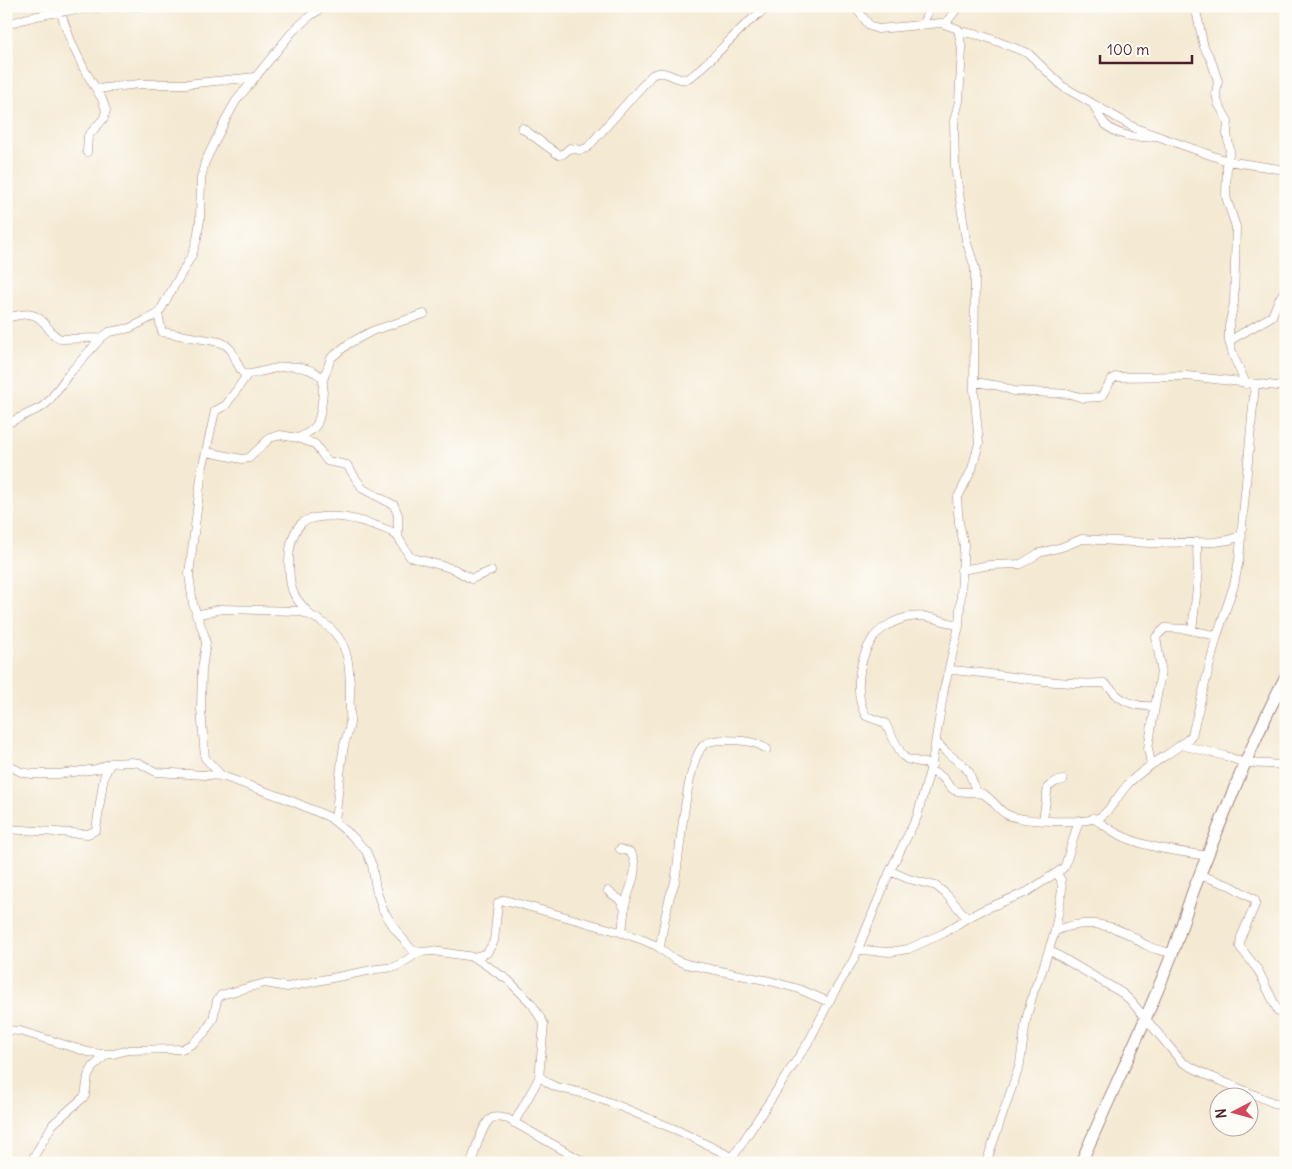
<svg xmlns="http://www.w3.org/2000/svg" width="1292" height="1169" viewBox="0 0 1292 1169" font-family="Delius,sans-serif">
<rect width="100%" height="100%" fill="#fdfcf7"/>
<filter id="ink" filterUnits="userSpaceOnUse"><feTurbulence type="fractalNoise" baseFrequency=".02" numOctaves="2"/><feDisplacementMap in="SourceGraphic" scale="10" xChannelSelector="R" yChannelSelector="G"/><feConvolveMatrix kernelMatrix="1 2 1 2 8 2 1 2 1" color-interpolation-filters="sRGB"/></filter>
<filter id="wash" filterUnits="userSpaceOnUse"><feTurbulence type="fractalNoise" baseFrequency=".0096" numOctaves="4" result="noise"/><feDisplacementMap in="SourceGraphic" scale="20" xChannelSelector="R" yChannelSelector="G"/><feGaussianBlur stdDeviation="1.12" result="paint"/><feColorMatrix in="noise" values="0 0 0 0 0 0 0 0 0 0 0 0 0 0 0 0 0 1.4 0 .05"/><feComposite in="paint" operator="in"/></filter>
<g filter="url(#wash)">
<rect width="100%" height="100%" fill="#f4e9d2"/>
</g>
<g filter="url(#ink)">
<g fill="none" stroke-linecap="round" stroke-linejoin="round">
<g stroke="#9f847e" stroke-width="9">
<path id="street" d="M1195,6L1204,47L1211,60L1218,81L1216,94L1218,103L1228,121L1227,134L1230,151L1227,161L1226,197L1236,227L1234,303L1229,326V341L1233,355L1246,384
M60,11L72,44L84,69L102,99L106,110L104,118L88,136L87,152
M923,24L930,6
M945,24L959,6
M6,25C49,9 95,8 140,6
M959,31L983,36L1028,53L1062,86L1135,128L1227,161L1286,170
M97,89L139,84H186L256,77
M1093,104C1097,111 1100,119 1105,124C1117,136 1138,139 1154,136
M522,128L559,155L563,154L570,148L580,150L587,148L652,75C666,67 678,84 688,78C694,76 699,70 703,66C727,46 744,20 772,6
M158,314L162,332L220,342C237,349 233,362 244,374C251,375 257,372 264,371C284,365 304,363 322,377C325,386 321,415 317,424C313,431 305,435 298,438
M6,318C27,313 36,310 49,329C53,334 55,337 61,339L101,338
M1229,341L1272,316L1279,299L1286,289
M323,380L331,358L348,344L372,331L424,314
M975,382L1000,386L1013,391L1070,394L1083,398L1101,397L1112,379L1116,377L1187,376L1286,387
M6,424L42,407L49,401L68,375L101,338L109,332L130,328L158,314L192,255L197,239L200,220L201,178L205,162L227,117L236,101L293,31L310,16L325,6
M207,452L242,459L249,458L270,438L280,435L298,438L315,444L327,461L347,465L363,489L394,505L398,515V537
M961,570L990,565L1021,564L1039,553L1062,547L1082,539L1149,543L1215,542L1229,540L1242,535
M308,612C291,595 290,588 289,564C289,550 291,532 303,522C306,520 310,519 314,518C340,513 367,521 392,532L398,537L410,557L454,569L471,579L491,571
M196,615L221,609L298,611C308,613 314,617 322,622C350,640 350,667 350,696C349,705 351,714 350,723C349,731 346,738 344,745C340,770 338,796 335,821
M1192,630L1198,580L1197,542
M949,670C1001,673 1052,686 1104,683C1110,687 1114,693 1119,697C1130,705 1142,707 1155,706
M936,742L946,752L963,765L969,772L977,793
M1181,745L1226,756L1244,763L1286,765
M6,764L21,772L32,774H58L97,769L111,763L131,762L139,763L156,772L222,776L287,799L329,817L351,835L366,851L372,865L376,889L383,910L395,929L412,950L420,952L433,951L474,957L487,953L494,941L498,903L505,900L620,932L643,940L657,946L674,959L686,964L770,981L799,989L829,1002
M1151,764L1148,748L1160,678L1161,668L1156,637L1165,628L1186,629L1217,636
M932,765L907,759L902,755L885,723L866,716C854,695 858,662 871,641C878,629 896,619 910,617C927,614 943,621 959,626
M930,771C935,773 940,775 943,778C947,782 949,787 954,790C962,794 975,790 983,794C993,799 997,809 1006,814C1020,822 1085,824 1100,817C1110,812 1121,790 1130,782C1149,763 1169,756 1188,739L1192,735L1217,636L1234,585L1239,560L1255,384
M222,776L205,758L201,709L202,669L206,643L204,634L193,604L189,574L202,470L215,411L226,405L247,375
M1093,818C1101,823 1109,829 1116,833C1144,848 1177,851 1208,856
M1043,820L1048,787L1055,782L1063,780
M6,829L88,834L96,830L103,782L105,774L111,763
M620,849L630,852C641,866 630,887 626,901C624,912 623,922 622,933
M890,871L909,879L936,886L946,894L967,918
M1200,875L1231,886L1255,900V905L1241,937L1240,947L1258,970L1278,1011L1286,1017
M608,891L619,899L625,909
M1055,931C1078,921 1103,922 1126,933C1134,936 1139,942 1146,945C1154,950 1164,951 1172,953
M660,948C662,930 666,913 670,896C672,891 674,886 675,881C680,856 686,757 705,744C714,738 743,740 754,743C758,744 763,747 767,749
M858,950L890,952L908,949L944,933L967,918L985,909L1027,892L1062,869L1065,866L1079,820
M1049,950L1122,993L1130,1000L1182,1062L1207,1075L1286,1108
M474,957L508,980L532,1004L544,1024L539,1078L514,1123
M6,1030L20,1031L88,1052L102,1054H113L128,1050L182,1049L192,1044L205,1032L213,1019L217,1000L221,995L265,983L287,987L377,969L395,967L420,952
M539,1076L548,1083L556,1087L586,1094L614,1104L679,1131L732,1157
M1280,1105L1286,1120
M30,1163L53,1124L85,1096L88,1076L93,1067L107,1054
M471,1163C475,1152 482,1123 492,1118C497,1116 503,1118 508,1119L586,1163
M727,1163L735,1154L809,1041L832,996L854,959L890,871L917,817L932,763L944,689L959,626L964,544L959,523L957,499L972,469L979,443L974,390L975,268L966,240L955,166L954,121L959,101L962,49L958,29L941,23L878,29L870,26L854,6
M986,1163L1020,1064L1026,1020L1034,990L1041,974L1055,931L1062,890L1061,880L1057,873"/>
</g>
<g stroke="#9f847e" stroke-width="13">
<path id="secondary" d="M1081,1163C1111,1093 1145,1025 1172,954C1180,933 1186,910 1194,889C1223,817 1250,745 1286,676"/>
</g>
<use href="#street" stroke="#fff" stroke-width="8"/>
<use href="#secondary" stroke="#fff" stroke-width="11"/>
</g>
</g>
<rect width="1292" height="1169" fill="none" stroke="#fdfcf7" stroke-width="25"/>
<g transform="translate(1234 1112) rotate(264)"><circle r="24" fill="#fdfcf7" stroke="#b5a4a5"/>
<path d="M0-4L9 19L0 12L-9 19Z" fill="#d1495b"/>
<text y="-8" font-size="14" font-weight="bold" text-anchor="middle" fill="#4a1f2b">N</text>
</g>
<path d="M1100 55v8h92v-8" fill="none" stroke="#4a1f2b" stroke-width="2.5"/>
<text x="1107" y="55" font-size="15" fill="#4a1f2b" stroke="#fdfcf7" stroke-width="4" paint-order="stroke">100 m</text>
</svg>
